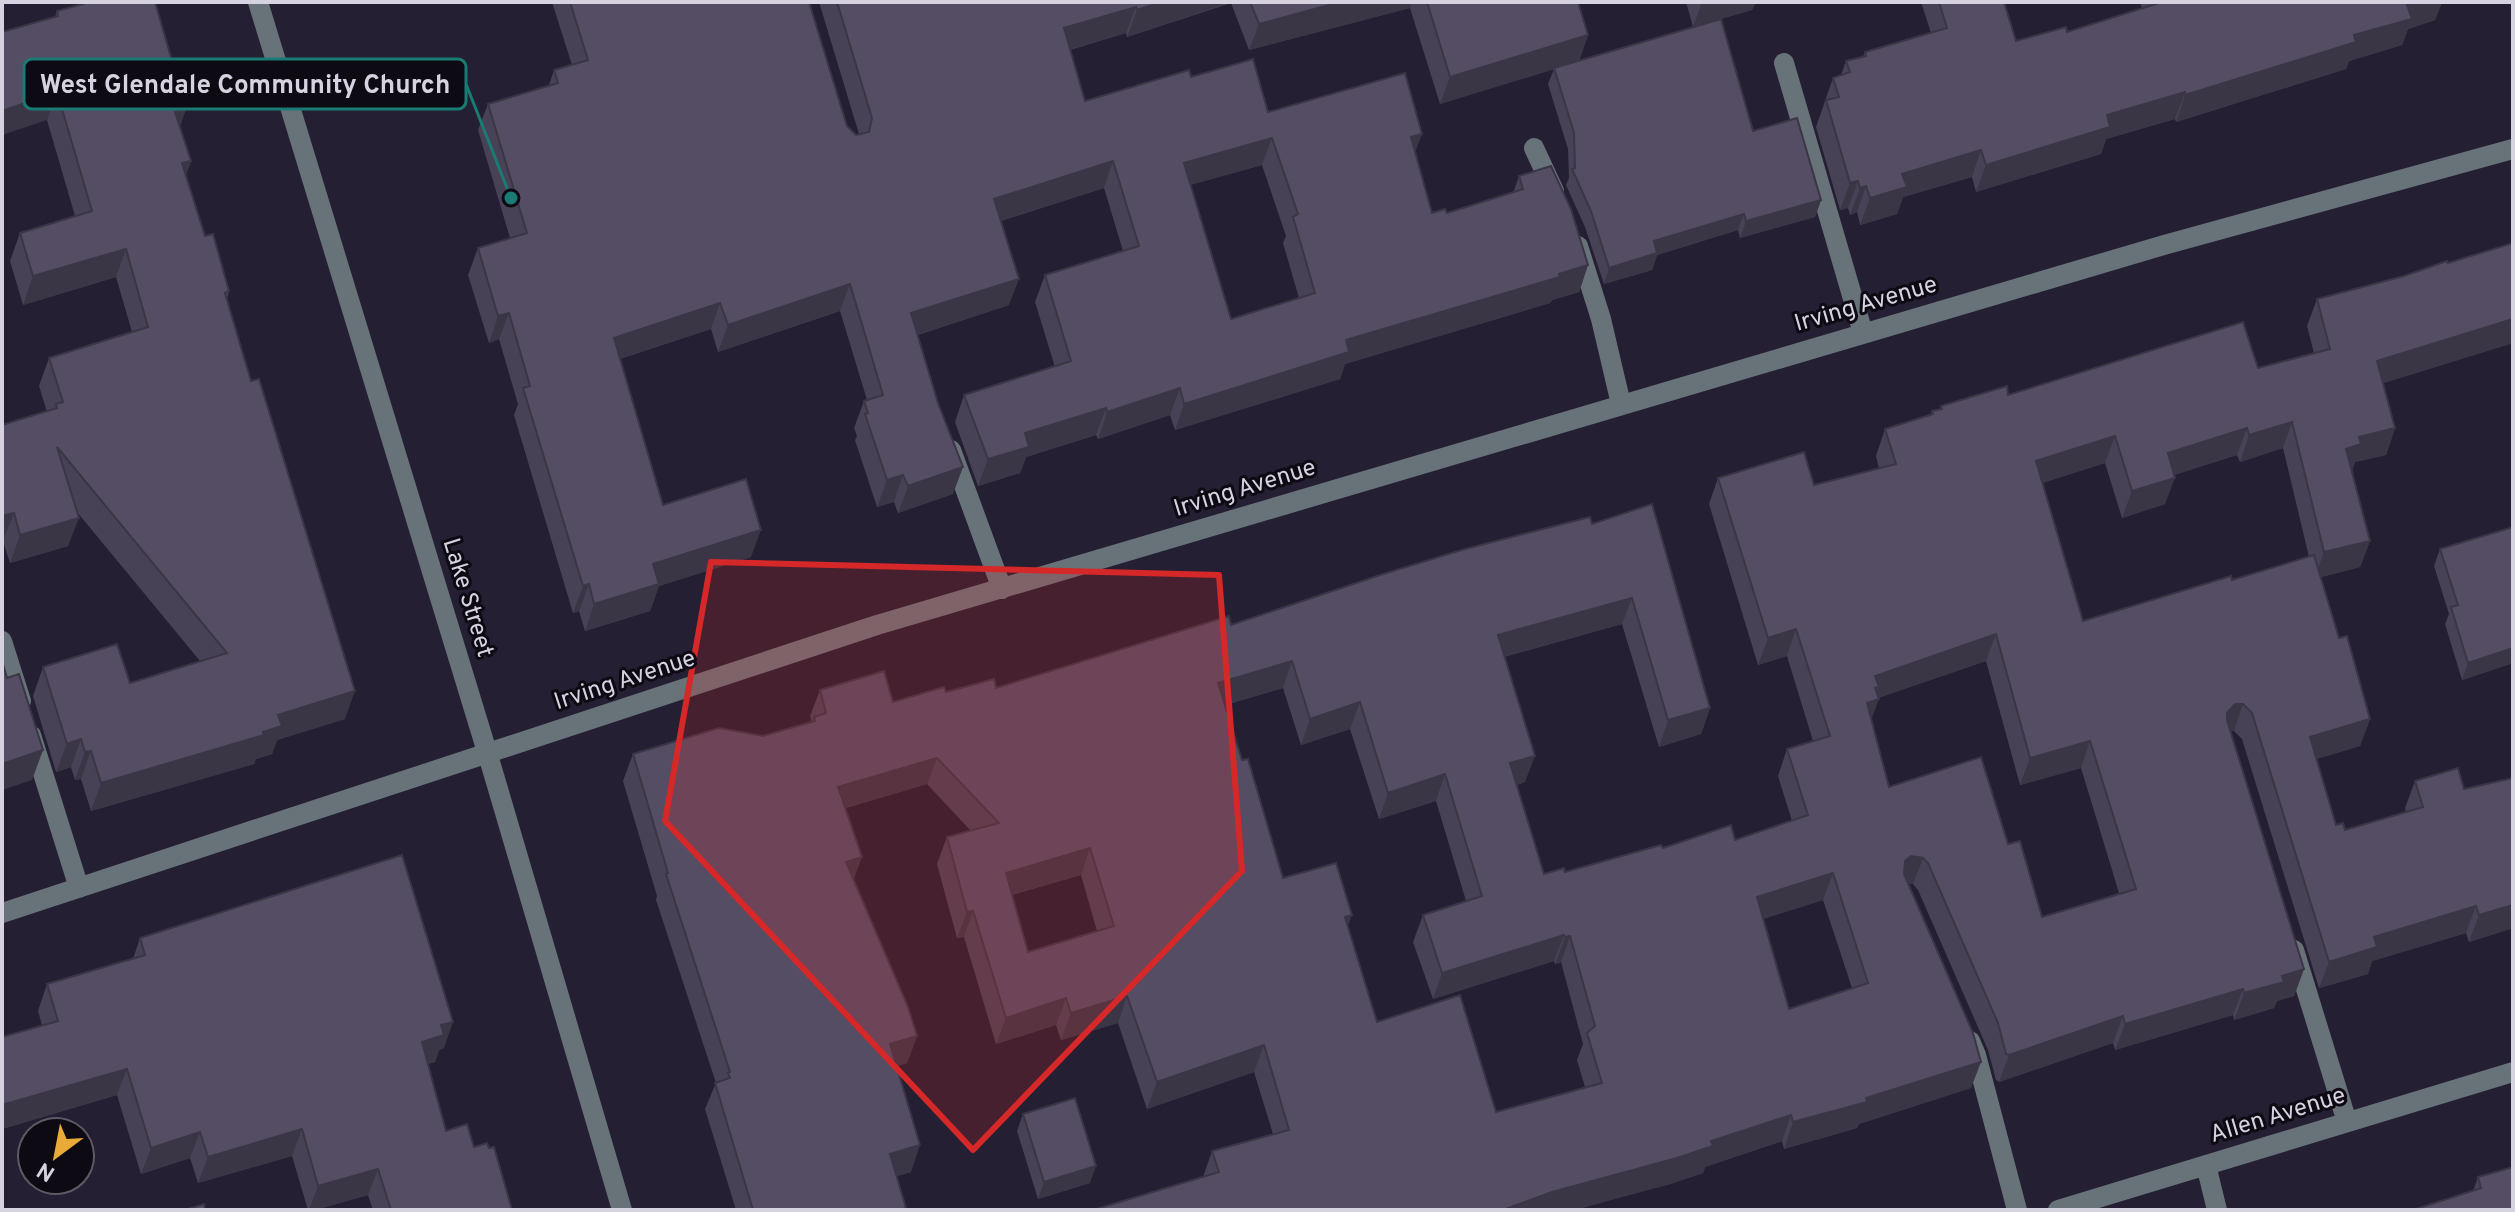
<svg xmlns="http://www.w3.org/2000/svg" width="2515" height="1212" viewBox="0 0 2515 1212" font-family="Overpass,sans-serif">
<rect width="100%" height="100%" fill="#241f32"/>
<g fill="none" stroke-linecap="round" stroke-linejoin="round">
<path stroke="#687279" stroke-width="20" d="M258,2L488,755L622,1210
M1784,63L1863,333
M1534,148L1554,191
M1578,246L1601,319L1621,404
M951,450L1002,589
M2,641L21,701
M31,735L79,888
M2,913L877,625L2164,245L2513,149
M2294,950L2347,1122
M1970,1041L1976,1055L2017,1210
M2206,1165L2217,1210
M2058,1210L2513,1072"/>
</g>
<path fill="#484256" fill-rule="evenodd" d="M552,2H809L847,126L856,135L859,134L819,2H1578L1588,35L1579,61L1753,131L1821,200L1815,217L1740,238L1738,230L1657,255L1652,270L1604,284L1585,227L1566,185L1569,178L1568,149L1548,84L1554,69L1440,104L1410,8L1249,50L1231,3L1127,37L1126,33L1070,50L1085,101L1191,77L1268,112L1415,152L1432,213H1447L1513,193L1519,176L1588,265L1579,292L1552,300L1550,303L1345,364L1340,379L1175,430L1170,415L1098,439L1096,435L1026,457L1020,473L978,486L955,422L964,395L1055,367L1035,302L1045,275L1123,251L1104,188L1001,221L1009,305L918,335L953,494L898,513L894,502L877,507L855,440L857,436L854,428L864,401L867,400L840,311L718,352L711,329L620,359L663,505L751,557L659,586L650,611L585,631L579,611L573,613L514,415L518,404L499,339L489,343L468,275L478,248L510,238L478,130L488,104L549,85L554,70L572,65ZM1262,165L1286,236L1283,243L1299,298L1231,319L1190,185Z
M1686,2H1756L1752,10L1693,27Z
M1921,2H2004L2016,41L2067,32L2142,8L2140,2H2442L2435,20L2408,29L2402,45L2349,61L2346,69L2176,122L2175,119L2106,139L2101,154L1976,192L1972,177L1903,197L1897,214L1860,225L1857,212L1850,215L1848,208L1840,210L1816,127L1833,78L1841,75L1846,61L1863,57L1865,52L1931,33Z
M57,11L186,109L180,126L191,161L186,175L205,236L229,291L227,299L345,719L277,740L272,754L256,759L254,764L91,811L81,779L75,780L71,767L56,772L33,696L43,667L130,683L200,661L77,512L68,546L10,563L3,541L2,542V425L47,412L39,386L49,358L132,332L116,277L23,305L10,261L20,233L75,216L47,120L55,17Z
M2513,243V343L2383,383L2395,428L2386,455L2355,462L2352,470L2370,541L2360,567L2321,577L2339,638L2370,719L2360,746L2316,759L2336,825L2345,830L2406,812L2405,808L2415,781L2464,789L2513,778V928L2469,942L2466,933L2372,961L2368,974L2319,988L2242,739L2234,731H2230L2304,969L2294,996L2277,1001L2274,1008L2234,1020L2233,1015L2115,1050L2113,1043L1999,1082L1996,1080L1988,1050L1918,890L1913,884H1908L1971,1088L1859,1124L1857,1128L1784,1149L1782,1141L1705,1167L1703,1173L1667,1185L1203,1177L1212,1151L1273,1134L1254,1072L1147,1109L1118,1023L1061,1040L1056,1025L996,1044L964,937L957,938L937,864L947,837L971,831L927,784L846,808L853,880L917,1036L907,1063L896,1066L911,1172L897,1176L906,1208L905,1210H736L705,1109L716,1083L656,900L657,896L623,781L633,754L763,736L812,722L810,716L820,690L893,702L946,692L996,688L1231,625L1592,524L1710,708L1701,734L1659,747L1622,624L1504,657L1525,782L1517,785L1544,874L1565,872L1663,848L1735,840L1792,821L1778,776L1787,749L1813,741L1787,656L1758,665L1709,504L1718,478L1814,485L1879,468L1876,456L1885,429L1931,415L1932,411L1940,409L1941,406L2008,395L2258,368L2314,353L2307,326L2317,299L2404,276ZM2283,448L2309,557L2232,580L2083,621L2042,483L2105,463L2122,518L2165,504L2174,475L2237,455L2240,462ZM1986,661L2020,785L2081,768L2119,893L2042,917L2008,844L1889,787L1871,720L1878,698ZM1283,688L1301,745L1350,729L1379,819L1436,801L1466,901L1423,915L1413,942L1433,999L1554,961L1555,964L1561,962L1583,1044L1577,1060L1585,1087L1496,1112L1377,1022L1348,927L1283,878L1242,760L1225,705ZM1081,875L1097,931L1028,952L1012,895ZM1823,900L1852,988L1789,1009L1763,919Z
M2440,549L2513,663L2462,680L2445,624L2449,614L2434,566Z
M140,938L444,1048L439,1050L435,1062L428,1064L446,1131L474,1147L489,1148L512,1210H373L368,1195L315,1210H308L292,1156L198,1183L190,1158L141,1174L117,1095L2,1129V1037L42,1025L38,1011L47,984L133,959Z
M1023,1114L1090,1183L1038,1199L1017,1131Z
M2478,1177L2513,1210L2473,1191Z"/>
<path fill="#3b3646" d="M1162,2H1231L1127,37L1137,10Z
M1340,2H1412L1410,8L1249,50L1259,24Z
M1702,2H1756L1752,10L1693,27Z
M2418,2H2442L2435,20L2408,29L2402,45L2349,61L2346,69L2176,122L2185,95L2354,35L2407,5Z
M1136,7L1126,33L1054,54L1064,28Z
M1588,35L1578,62L1440,104L1450,77Z
M57,92L47,120L2,135V111Z
M2185,92L2175,119L2106,139L2101,154L1976,192L1986,165L2107,115Z
M186,109L176,137L175,112Z
M1422,134L1412,161L1411,137Z
M1272,138L1262,165L1174,189L1184,163Z
M1981,150L1972,177L1903,197L1897,214L1860,225L1870,198L1902,174Z
M191,161L180,189L182,163Z
M1113,161L1104,188L984,226L994,199Z
M1858,181L1848,208L1840,210L1850,183Z
M1866,186L1857,212L1850,215L1860,188Z
M1821,200L1815,217L1740,238L1746,221Z
M1744,214L1738,230L1657,255L1652,270L1604,284L1609,268L1654,241Z
M126,249L116,277L23,305L33,276Z
M1588,265L1579,292L1552,300L1550,303L1345,364L1340,379L1175,430L1184,404L1346,340Z
M1019,279L1009,305L901,340L911,313Z
M850,284L840,311L718,352L728,325Z
M720,303L711,329L604,364L614,338Z
M509,313L499,339L489,343L498,316Z
M2513,319V343L2368,388L2377,361Z
M1180,388L1170,415L1098,439L1107,412Z
M1106,408L1096,435L1026,457L1020,473L978,486L988,459L1025,433Z
M2292,422L2283,448L2240,462L2249,435Z
M2247,428L2237,455L2158,480L2168,453Z
M2395,428L2386,455L2355,462L2352,471L2346,449L2359,437Z
M2115,436L2105,463L2026,488L2036,461Z
M963,467L953,494L898,513L908,486Z
M903,475L894,502L877,507L887,480Z
M2175,478L2165,504L2122,518L2132,491Z
M14,513L3,541L2,542V516Z
M79,518L68,546L10,563L20,535Z
M761,530L751,557L659,586L650,611L585,631L594,604L653,564Z
M2370,541L2360,567L2314,579L2324,552Z
M589,584L579,611L573,613L583,586Z
M1632,598L1622,624L1488,661L1498,635Z
M1796,629L1787,656L1758,665L1768,638Z
M1996,634L1986,661L1875,699H1879L1869,726L1857,729L1875,676Z
M2513,648V663L2462,680L2468,663Z
M1292,661L1283,688L1209,710L1218,683Z
M355,691L345,719L277,740L272,754L256,759L254,764L91,811L101,783L263,732L278,715Z
M1360,702L1350,729L1301,745L1310,719Z
M2235,704H2243L2234,731H2225L2227,713Z
M1710,708L1701,734L1659,747L1668,720Z
M2370,719L2360,746L2300,764L2310,737Z
M81,739L71,767L56,772L67,744Z
M2090,741L2081,768L2020,785L2030,758Z
M43,750L32,780L2,790V764Z
M91,751L81,779L75,780L85,752Z
M1535,756L1525,782L1501,790L1510,763Z
M937,758L927,784L829,813L838,787Z
M1445,774L1436,801L1379,819L1388,793Z
M1090,848L1081,875L996,899L1006,873Z
M1911,856L1923,858L1913,884L1902,883L1905,861Z
M862,857L852,884L846,862Z
M1833,873L1823,900L1747,924L1757,897Z
M2513,905V928L2469,942L2479,915Z
M2476,906L2466,933L2372,961L2368,974L2319,988L2329,962L2374,937Z
M973,911L964,937L957,938L967,912Z
M1352,915L1342,942L1345,917Z
M1564,935L1554,961L1433,999L1442,973Z
M1570,936L1561,962L1555,964L1565,937Z
M2304,969L2294,996L2277,1001L2274,1008L2234,1020L2244,993L2282,976Z
M2243,989L2233,1015L2115,1050L2125,1024Z
M1127,996L1118,1023L1061,1040L1071,1013Z
M1066,998L1056,1025L996,1044L1006,1018Z
M2123,1016L2113,1043L1999,1082L2009,1055Z
M453,1022L444,1048L439,1050L435,1062L412,1068L422,1042L441,1025Z
M917,1036L907,1063L880,1071L890,1044Z
M1264,1045L1254,1072L1147,1109L1157,1082Z
M1981,1062L1971,1088L1859,1124L1857,1128L1784,1149L1793,1122Z
M127,1069L117,1095L2,1129V1105Z
M1791,1115L1782,1141L1705,1167L1703,1173L1667,1185L1575,1210H1503L1552,1192Z
M302,1129L292,1156L198,1183L208,1157Z
M200,1132L190,1158L141,1174L151,1148Z
M920,1145L911,1172L881,1181L890,1154Z
M1096,1166L1090,1183L1038,1199L1044,1182Z
M378,1169L368,1195L315,1210H309L318,1186Z"/>
<path fill="#544d64" stroke="#3b3646" stroke-width="2" fill-rule="evenodd" d="M90,2H102L103,3L107,2H155L186,109L175,112L191,161L182,163L205,236L213,234L229,291L225,293L251,381L259,379L355,691L278,715L282,726L263,732L264,735L101,783L91,751L85,752L81,739L67,744L43,667L117,644L130,683L227,653L57,447L79,518L20,535L14,513L2,516V425L57,408L56,404L63,402L49,358L148,327L126,249L33,276L20,233L92,211L57,92L2,111V32L58,16L57,11Z
M570,2H809L847,126L856,135L869,132L872,118L837,2H1162L1137,10L1136,7L1064,28L1085,101L1189,70L1191,77L1253,59L1268,112L1405,73L1422,134L1411,137L1432,213L1445,209L1447,213L1523,189L1519,176L1551,166L1571,209L1588,265L1559,274L1560,277L1346,340L1349,352L1184,404L1180,388L1107,412L1106,408L1025,433L1029,447L988,459L964,395L1071,361L1045,275L1139,246L1113,161L994,199L1019,279L911,313L938,403L963,467L908,486L903,475L887,480L865,414L868,413L864,401L883,395L850,284L728,325L720,303L614,338L663,505L746,479L761,530L653,564L659,584L594,604L589,584L583,586L523,388L530,386L509,313L498,316L478,248L527,233L488,104L558,83L554,70L588,60ZM1272,138L1298,214L1293,217L1315,293L1231,319L1184,163Z
M1250,2H1340L1259,24Z
M1427,2H1578L1588,35L1450,77Z
M1939,2H2004L2016,41L2066,27L2067,32L2159,3L2158,2H2418L2407,5L2412,19L2354,35L2356,42L2185,95V92L2107,115L2110,127L1986,165L1981,150L1902,174L1907,187L1870,198L1866,186L1860,188L1858,181L1850,183L1826,100L1839,97L1833,78L1850,72L1846,61L1866,56L1865,52L1947,28Z
M1721,19L1753,131L1797,118L1821,200L1746,221L1744,214L1654,241L1657,253L1609,268L1591,211L1572,169L1575,168L1574,133L1554,68Z
M2513,243V319L2377,361L2395,428L2359,437L2361,444L2346,449L2370,541L2324,552L2292,422L2249,435L2247,428L2168,453L2175,478L2132,491L2115,436L2036,461L2083,621L2231,576L2232,580L2314,555L2339,638L2347,636L2370,719L2310,737L2336,825L2343,823L2345,830L2423,807L2415,781L2458,768L2464,789L2513,778V905L2479,915L2476,906L2374,937L2377,947L2329,962L2252,713L2243,704H2235L2227,713V720L2304,969L2282,976L2284,982L2244,993L2243,989L2125,1024L2123,1016L2009,1055L2006,1054L1998,1023L1928,863L1923,858L1911,856L1905,861L1904,874L1973,1033L1981,1062L1866,1098L1867,1102L1793,1122L1791,1115L1711,1141L1713,1146L1677,1158L1552,1192L1503,1210H1093L1219,1172L1212,1151L1289,1130L1264,1045L1157,1082L1127,996L1071,1013L1066,998L1006,1018L973,911L967,912L947,837L999,823L937,758L838,787L862,857L846,862L908,1007L917,1036L890,1044L920,1145L890,1154L906,1208L899,1210H753L715,1083L730,1078L728,1073L730,1072L666,874L668,873L633,754L719,728L763,736L815,721L814,717L826,713L820,690L884,671L893,702L944,687L946,692L994,679L996,688L1229,616L1231,625L1383,574L1465,549L1590,517L1592,524L1652,504L1710,708L1668,720L1632,598L1498,635L1535,756L1510,763L1544,874L1564,868L1565,872L1661,845L1663,848L1731,825L1735,840L1808,815L1787,749L1830,736L1796,629L1768,638L1718,478L1804,452L1814,485L1896,464L1885,429L1933,414L1932,411L1942,409L1941,406L2007,386L2008,395L2243,322L2258,368L2330,349L2317,299L2404,276L2447,261L2448,263ZM1996,634L2030,758L2090,741L2136,889L2042,917L2020,841L2008,844L1981,757L1889,787L1867,703L1879,699L1875,688L1879,687L1875,676ZM1292,661L1310,719L1360,702L1388,793L1445,774L1482,896L1423,915L1442,973L1564,935L1565,937L1570,936L1595,1026L1587,1033L1602,1083L1496,1112L1460,995L1377,1022L1345,917L1352,915L1336,863L1283,878L1248,759L1242,760L1218,683ZM1090,848L1114,926L1028,952L1006,873ZM1833,873L1868,983L1789,1009L1757,897Z
M2513,527V648L2468,663L2451,607L2458,605L2440,549Z
M2,661L7,678L19,674L43,750L2,764Z
M402,855L453,1022L441,1025L444,1035L422,1042L446,1131L467,1124L474,1147L487,1143L489,1148L494,1147L512,1210H391L378,1169L318,1186L302,1129L208,1157L200,1132L151,1148L127,1069L2,1105V1037L58,1021L47,984L145,955L140,938Z
M1075,1098L1096,1166L1044,1182L1023,1114Z
M2513,1167V1210H2413L2481,1188L2478,1177Z
M204,1204L205,1210H185Z"/>
<path fill="#d62828" fill-opacity="0.2" stroke="#d62828" stroke-width="6" stroke-linejoin="round" d="M711,562L1219,575L1242,871L973,1150L665,821Z"/>
<g text-anchor="middle" dominant-baseline="central" stroke-width="6" stroke-linejoin="round" paint-order="stroke">
<g font-size="24" fill="#d6d2e0" stroke="#0d0a13">
<text transform="translate(1866 305) rotate(-16)">Irving Avenue</text>
<text transform="translate(1245 489) rotate(-17)">Irving Avenue</text>
<text transform="translate(467 598) rotate(73)">Lake Street</text>
<text transform="translate(625 681) rotate(-18)">Irving Avenue</text>
<text transform="translate(2278 1116) rotate(-17)">Allen Avenue</text>
</g>
</g>
<path fill="none" stroke="#197b74" stroke-width="3" d="M511 198L466 84"/>
<circle fill="#197b74" stroke="#0d0a13" stroke-width="3" cx="511" cy="198" r="8"/>
<rect fill="#0d0a13" stroke="#197b74" stroke-width="3" x="24" y="59" width="442" height="50" rx="8"/>
<g font-size="26" text-anchor="middle" font-weight="bold" fill="#d6d2e0">
<text x="245" y="93">West Glendale Community Church</text>
</g>
<rect width="2515" height="1212" fill="none" stroke="#d6d2e0" stroke-width="8"/>
<g transform="translate(56 1156) rotate(212)"><circle r="38" fill="#0d0a13" stroke="#5d5a65" stroke-width="2"/>
<path d="M0-6L14 30L0 20L-14 30Z" fill="#e9ab38"/>
<text y="-12" font-size="22" font-weight="bold" text-anchor="middle" fill="#d6d2e0">N</text>
</g>
</svg>
